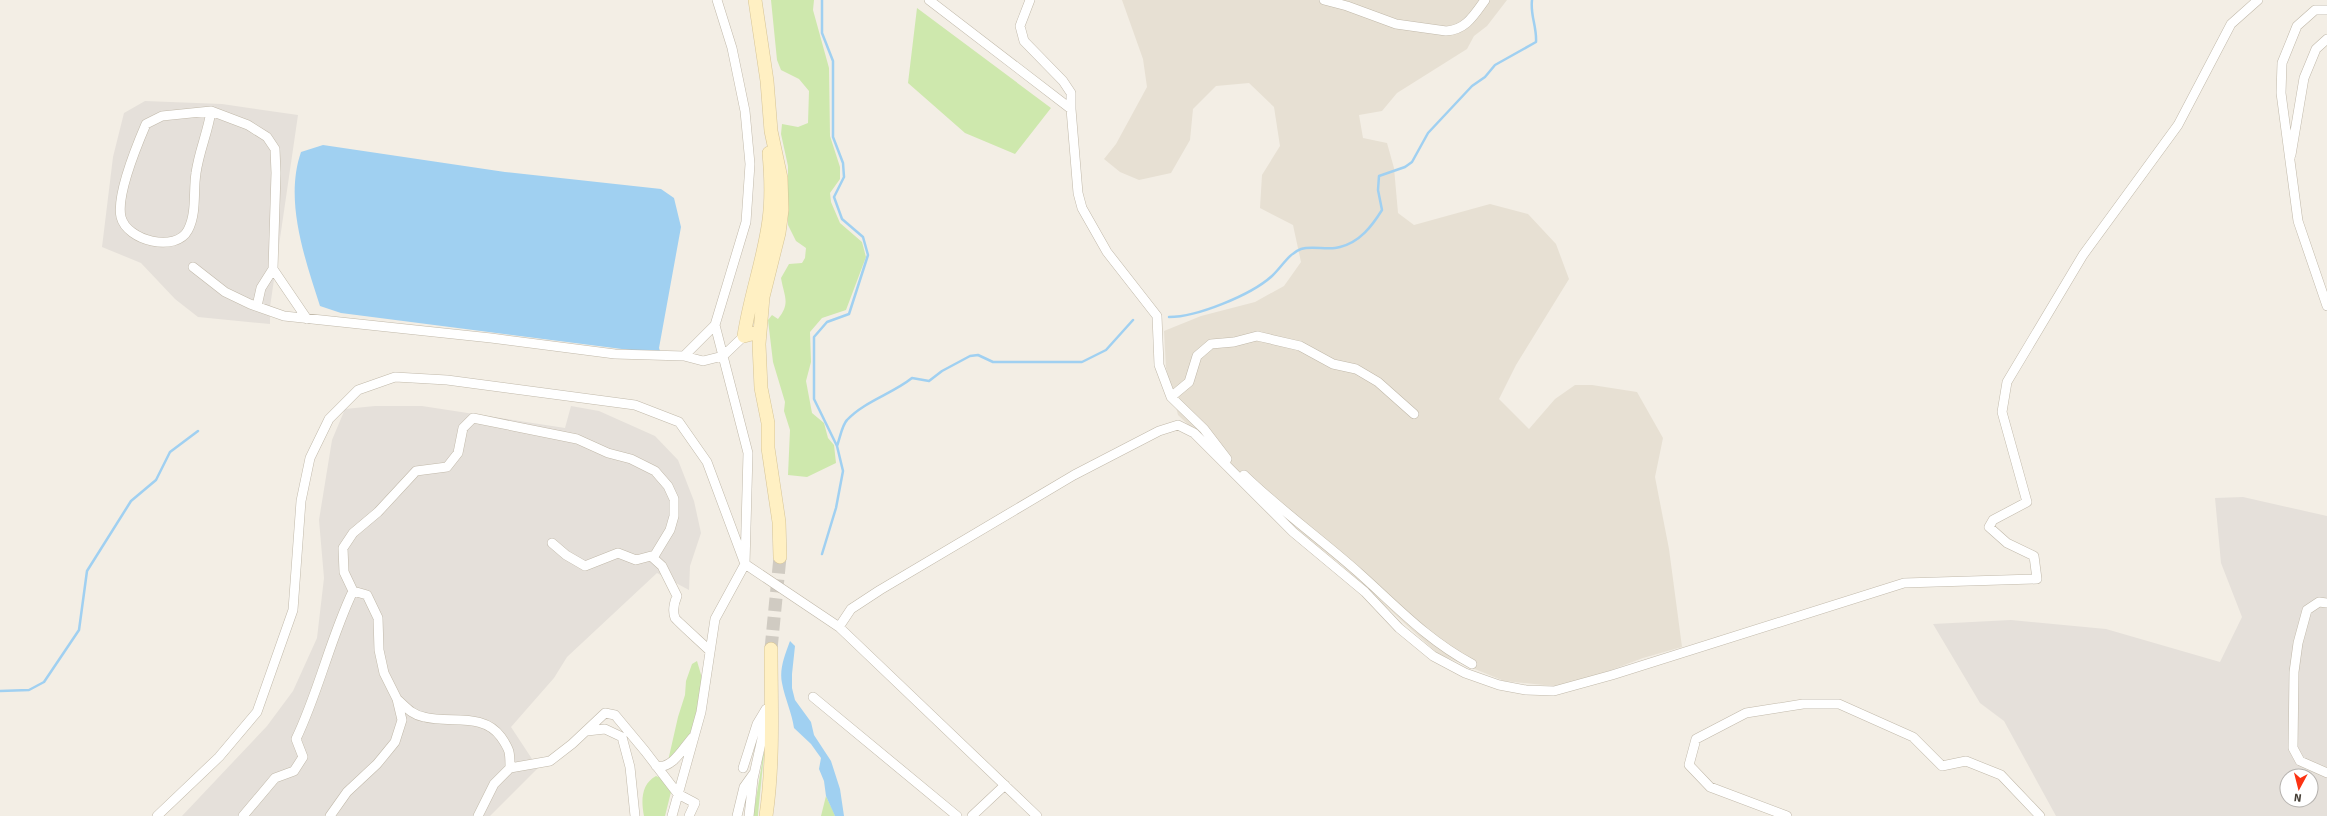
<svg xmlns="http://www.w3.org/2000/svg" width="2327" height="816" viewBox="0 0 2327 816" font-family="Signika,sans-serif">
<rect width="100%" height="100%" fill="#f3eee5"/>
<path fill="#e7e0d3" d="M1122,0H1507L1487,26L1474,36L1467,49L1397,93L1382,111L1359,115L1363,138L1387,143L1394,168L1398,213L1414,225L1490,204L1528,214L1556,244L1569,279L1516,365L1499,399L1529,429L1555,399L1575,385H1592L1637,392L1663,438L1655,477L1669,549L1682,647L1643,658L1577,683L1555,686L1504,681L1438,654L1340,564L1295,528L1178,415L1166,368L1164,331L1201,316L1255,302L1284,286L1301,262L1293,225L1260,208L1262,175L1280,146L1274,107L1249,83L1216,86L1193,109L1190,140L1171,173L1139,180L1120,172L1104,159L1116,144L1147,87L1143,59Z"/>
<path fill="#e5e0da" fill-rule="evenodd" d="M145,101L222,104L298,115L270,307V324L198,317L175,299L141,263L102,247L113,157L124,113Z
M375,406H422L565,428L571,406L599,411L655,436L678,460L694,501L701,533L690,566L689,590L657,573L567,657L554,678L511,727L538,768L490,816H182L267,726L293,691L317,638L324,578L319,520L332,440L345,409Z
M2243,497L2327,516V816H2056L2004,721L1980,703L1933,624L2011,620L2106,629L2220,662L2242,617L2221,563L2215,498ZM2287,776H2311V800H2287Z"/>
<path fill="#cee8ad" d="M771,0H814L813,10L829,68L830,136L840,167V179L830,193L831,202L840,223L862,242L866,257L846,310L822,318L810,332L811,362L806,381L812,413L824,423L828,438L834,445L836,463L807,477L788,475L790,430L784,411L785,402L773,362L768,320L772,315L778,319C791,303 784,296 781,278L789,264L802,263L805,258L806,248L796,241L788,225V166L781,134L782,124L798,127L808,123L809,91L799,79L781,70L777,60Z
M917,8L1051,108L1015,154L965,133L908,83Z
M697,661L702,678L693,732L668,761L678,717L685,695L686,681L692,664Z
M764,754L758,814V816H753L762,763L759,762L761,756Z
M656,776L663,779L671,792L665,816H644C641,801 641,784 656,776Z
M826,796L834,813L835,816H821Z"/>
<path fill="#a0d0f1" d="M323,145L505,172L661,189L674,198L681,227L659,348L661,354L341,313L320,306C305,259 284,201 301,152Z
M790,641L795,646L792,674V688L795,700L811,722L814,735L831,761L840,789L844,816H835L826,796L824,781L819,769L821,758L811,744L794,728C792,713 785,699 782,683C779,669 785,655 790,641Z"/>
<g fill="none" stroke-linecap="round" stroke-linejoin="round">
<path stroke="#a0d0f1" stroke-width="2.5" d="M822,0V33L833,61V137L843,163L844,177L834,197L842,219L863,237L868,255L849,314L827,322L814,337V399L837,446L843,471L836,508L822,554
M1169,317C1197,317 1251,295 1272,276C1281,268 1289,253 1301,249C1313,245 1328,251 1340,247C1360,242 1372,226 1382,210L1378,190L1379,176L1405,167L1412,162L1428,133L1472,86L1485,77L1495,65L1536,42C1537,27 1530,15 1532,0
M837,446C840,438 842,425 847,420C865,401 892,394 912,378L929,381L942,371L970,356L978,355L993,362H1082L1106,350L1133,320
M0,691L29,690L44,682L79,630L87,571L131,501L156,480L170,452L198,431"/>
<path stroke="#d0cbc2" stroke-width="13" stroke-dasharray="13 6" stroke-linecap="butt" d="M771,649L780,557"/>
<g stroke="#c1b9aa" stroke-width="10">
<path id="street" d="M929,0L1071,109L1078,193L1082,208L1107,252L1157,316L1159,365L1171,397L1204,429L1227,459
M1030,0L1020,26L1024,41L1063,81L1071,93V109
M1324,0L1347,6L1396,24L1446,31C1466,30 1474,15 1485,0
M2327,10H2315L2297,26L2282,63L2281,93L2298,221L2327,306
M211,111L162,116L146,124C137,145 116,195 121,217C127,241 176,253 188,230C197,213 193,191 196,173C199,151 208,132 211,111L248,125L267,137L275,149L276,173L273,269L307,319
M2291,155L2304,78L2316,49L2327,39
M193,267L225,292L250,304L284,316L491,338L615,354L684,356L703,361L723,356L715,325
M257,306L261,288L273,269
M684,356L715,325L746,222L750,164L745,111L732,48L717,0
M1171,397L1189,382L1197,356L1211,344L1234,342L1257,336L1300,346L1333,364L1356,369L1378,382L1414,414
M1244,475C1280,510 1321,539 1359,573C1397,607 1426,639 1472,664
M552,543L566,555L585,566L618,553L636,560L651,556L662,566L677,596C674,603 672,610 675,618C676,620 705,646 710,651
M2327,603L2319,602L2307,610L2298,643L2294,672L2293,748L2300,761L2327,773
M839,627L851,609L880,590L1074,475L1159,431L1178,425L1194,433L1293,532L1365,592L1399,628L1433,656L1465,673L1499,685L1526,690L1554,691L1612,675L1904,583L2037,579L2034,556L2007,543L1989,527L1993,520L2027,502L2002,412L2007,382L2083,255L2178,125L2231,24L2258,0
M813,697L957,816
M397,699C406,707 412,715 424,717C451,724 483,712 501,737C510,750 510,752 510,768
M587,731L605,729L622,737L630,767L635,816
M656,766C672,770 683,748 693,737
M743,768L757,724L766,709
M157,816L219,757L257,712L293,610L301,501L310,458L329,419L358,390L395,377L447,380L635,405L679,422L707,462L745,564L839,627L1037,816
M243,816L275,778L294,771L303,757L296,739C319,691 330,639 353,591
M330,816L347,792L377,764L395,742L402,720L397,699L384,673L379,650L378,618L367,595L353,591L344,572L343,548L353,533L378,512L416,471L447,467L458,453L463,428L473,418L577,439L608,453L631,459L655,471L668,486L674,499V516L670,530L653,558
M478,816L494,784L510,768L550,761L572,744L605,713L615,715L645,751L678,794L695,803L689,816
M672,816L701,712L715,619L745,564L748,453L723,356L744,336
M737,816L744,787L754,773
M749,816L753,779L767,716
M972,816L1005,785
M1787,816L1710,787L1689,765L1696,739L1746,713L1803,704H1839L1913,737L1942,766L1966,761L2001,775L2040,816"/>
</g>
<g stroke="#d6c496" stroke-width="14">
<path id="secondary" d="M755,0L767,81L771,131L781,178L782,210L779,233L763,297L759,344L761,388L768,423V448L779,522L780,557
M759,332L744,336C750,296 764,259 769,220C772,198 771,175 769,153
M766,816C774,761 771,705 771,649"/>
</g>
<use href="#street" stroke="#fff" stroke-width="9"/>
<use href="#secondary" stroke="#fff0c3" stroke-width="13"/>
</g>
<g transform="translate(2299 788) rotate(187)"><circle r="19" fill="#ffffff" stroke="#b5b2ae"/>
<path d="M0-3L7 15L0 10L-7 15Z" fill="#fc3313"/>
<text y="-6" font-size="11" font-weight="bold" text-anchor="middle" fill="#453e35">N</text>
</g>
</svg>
